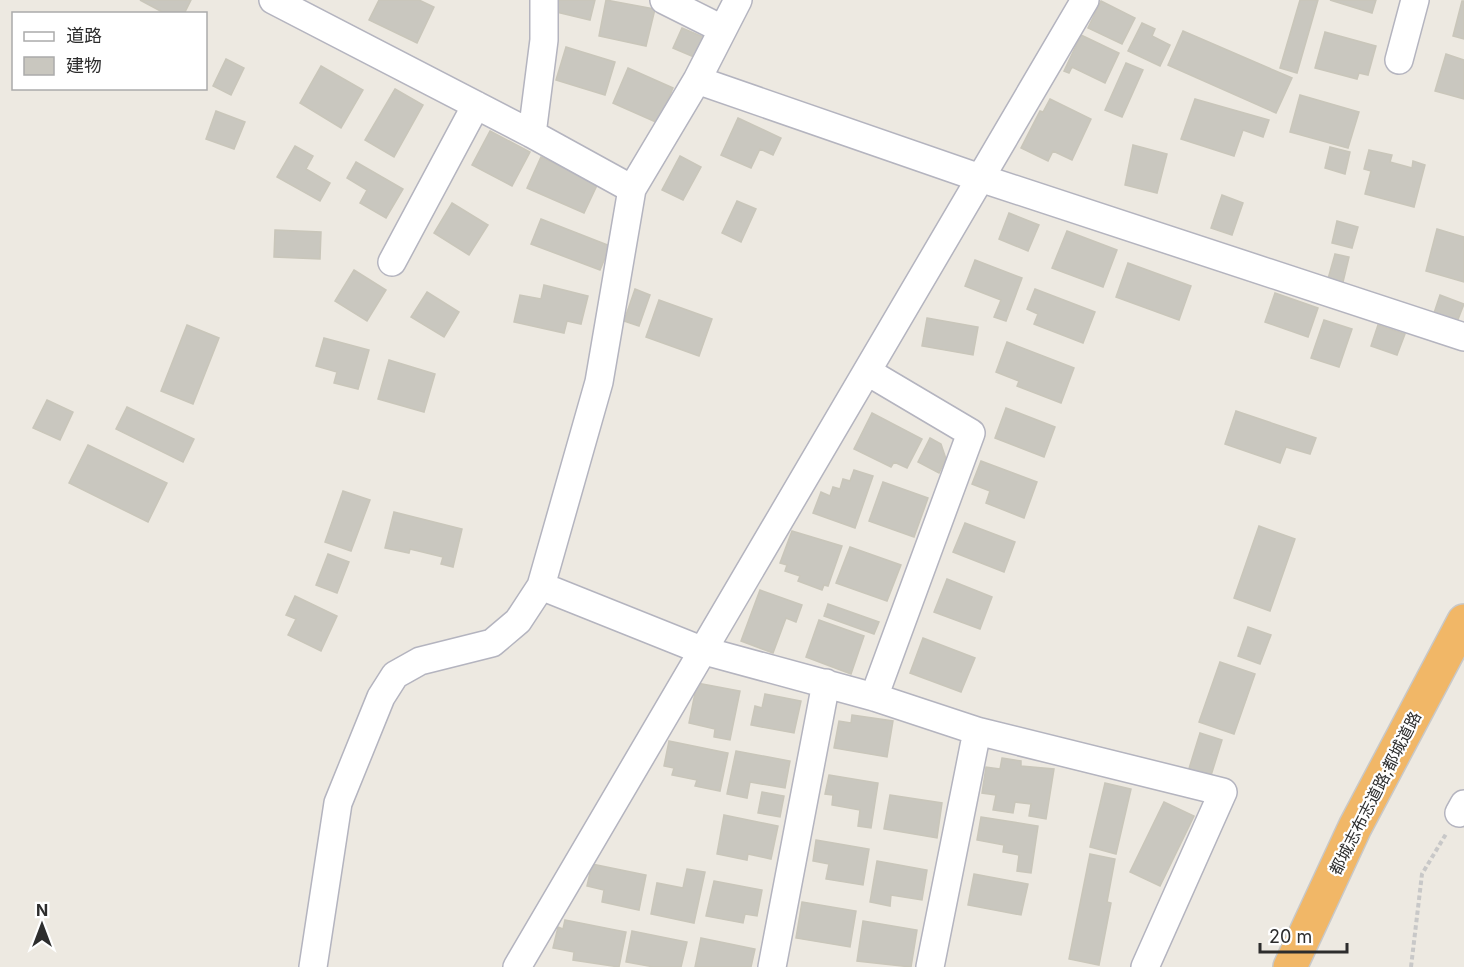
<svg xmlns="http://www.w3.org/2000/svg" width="1464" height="967" viewBox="0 0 1464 967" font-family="Inter,'Noto Sans JP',sans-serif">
<rect width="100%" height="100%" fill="#ede9e1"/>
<path fill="#c9c7bf" stroke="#c9c6ba" stroke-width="1.5" d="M140,0H191L184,14H166Z
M379,0H419L434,7L417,43L369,20Z
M559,0H595L590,20L556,12Z
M606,0L655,9L646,46L599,36Z
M1300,0H1318L1297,73L1280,68Z
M1330,0H1376L1372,13Z
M1101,1L1135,18L1122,44L1088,28Z
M1462,1H1464V39L1453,36Z
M1142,23L1155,29L1152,36L1170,45L1160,66L1128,51Z
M682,28L703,37L694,57L673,48Z
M1183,31L1292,78L1276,113L1168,65Z
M1325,32L1376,46L1368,75L1359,73L1357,79L1315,68Z
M1081,35L1119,53L1105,83L1072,67L1069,73L1064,71Z
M566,47L615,62L605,95L556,80Z
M1446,54L1464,60V99L1435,91Z
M226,59L244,68L231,95L213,86Z
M1126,63L1143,70L1122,117L1105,110Z
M321,66L363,90L341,128L300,103Z
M628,68L673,88L658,123L613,103Z
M395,89L423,105L394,157L365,140Z
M1300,95L1359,112L1348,148L1290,132Z
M1050,99L1091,119L1072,160L1053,151L1048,161L1021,148L1040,111L1043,112Z
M1195,99L1269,120L1263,137L1243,130L1234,156L1181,139Z
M216,111L245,122L234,149L206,139Z
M738,118L781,138L773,155L760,149L751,168L721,155Z
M490,131L530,152L512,186L472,165Z
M1133,145L1167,154L1157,193L1125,185Z
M295,146L313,156L306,169L330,183L320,201L277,177Z
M1330,147L1350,152L1345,174L1325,168Z
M1369,150L1392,155L1390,162L1412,168L1413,161L1425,165L1414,207L1365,194L1371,171L1364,169Z
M680,156L701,167L683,200L662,190Z
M541,157L598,183L584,213L527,188Z
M356,162L403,189L386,218L360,203L367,190L347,178Z
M1222,195L1243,203L1232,235L1211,228Z
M737,201L756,209L741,242L722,233Z
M452,203L488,225L469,255L434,233Z
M1009,213L1039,225L1028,251L999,239Z
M541,219L610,246L600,270L531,244Z
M1337,221L1358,227L1352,248L1332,243Z
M1437,229L1464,237V282L1426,271Z
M275,230L321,232L320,259L274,257Z
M1067,231L1117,250L1103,287L1052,268Z
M1335,254L1349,257L1343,282L1328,279Z
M975,260L1022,278L1006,321L994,317L1001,300L965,286Z
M1128,263L1191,286L1179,320L1116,297Z
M354,270L386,290L367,321L335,301Z
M544,285L588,296L581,324L567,321L564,333L514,322L520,295L541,299Z
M635,289L650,295L639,326L624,321Z
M1035,289L1095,312L1083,343L1034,324L1038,314L1027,309Z
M427,292L459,312L444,337L411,317Z
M1275,293L1318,308L1308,337L1265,322Z
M1440,295L1464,304L1457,322L1434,313Z
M659,300L712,319L699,356L646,337Z
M927,318L978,327L973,355L922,346Z
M1324,320L1352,329L1339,367L1311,358Z
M187,325L219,338L193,404L161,391Z
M1378,325L1405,334L1397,355L1371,346Z
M324,338L369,350L358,389L334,383L337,372L316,366Z
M1007,342L1074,368L1061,403L1017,386L1019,381L996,372Z
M389,360L435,374L424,412L378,399Z
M47,400L73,412L60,440L33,428Z
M127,407L194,439L183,462L116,429Z
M1006,408L1055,427L1044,457L995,438Z
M1236,411L1316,438L1310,454L1286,447L1280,463L1225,444Z
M872,413L922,439L907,468L894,462L891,467L854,449Z
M930,438L941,444L946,459L939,473L918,462Z
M88,445L167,483L148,522L69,483Z
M981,461L1037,482L1024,518L986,503L990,491L972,484Z
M854,470L873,476L855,528L813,513L821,492L830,496L833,487L840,489L843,479L850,481Z
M883,482L928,498L914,537L869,521Z
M343,491L370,500L351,551L325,542Z
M394,512L462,529L453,567L441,564L443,557L410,549L409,553L385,548Z
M965,523L1015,542L1004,572L953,552Z
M1259,526L1295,539L1270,611L1234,598Z
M792,531L842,546L828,586L824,585L822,590L798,581L800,576L785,571L787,565L780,563Z
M850,547L901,565L887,601L836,583Z
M328,554L349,562L337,593L316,585Z
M947,579L992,597L980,629L934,612Z
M760,590L802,605L796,622L786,618L773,653L741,641Z
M295,596L337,616L321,651L288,635L296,619L286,615Z
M828,604L879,622L874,634L824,616Z
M819,620L864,636L851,674L806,657Z
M1248,627L1271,635L1260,664L1238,656Z
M923,638L975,658L961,692L910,673Z
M1220,662L1255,674L1234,734L1199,722Z
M697,683L740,691L730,740L714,737L715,729L689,723Z
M765,694L801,701L794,733L751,725L755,706L762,708Z
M852,715L893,721L887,757L834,748L839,721L851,723Z
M1200,733L1222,740L1209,782L1187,775Z
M669,741L728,753L720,791L695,786L697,780L672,775L674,768L664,766Z
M736,751L790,761L785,788L750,782L747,798L727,794Z
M1002,758L1021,761V766L1054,769L1046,819L1029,816L1031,804L1015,802L1013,813L993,810L996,795L982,793L986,767L1000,769Z
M829,775L878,783L871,828L858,826L860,810L832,805L833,795L825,794Z
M1105,783L1131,789L1116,854L1090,847Z
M762,792L784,796L780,817L758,813Z
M890,795L942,803L937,838L884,829Z
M1164,802L1194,816L1160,886L1130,872Z
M724,815L778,826L771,859L748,854L747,860L717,854Z
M981,817L1038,826L1031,873L1017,871L1019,855L1003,852L1004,845L977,840Z
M816,840L869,849L863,885L826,879L829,864L813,861Z
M1090,854L1115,859L1107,902L1111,903L1099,965L1069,959Z
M877,861L927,870L922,900L891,895L890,906L870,902Z
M592,864L646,875L639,910L602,902L604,890L587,886Z
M687,869L705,872L694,923L651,914L657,883L683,888Z
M974,874L1028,884L1021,915L968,905Z
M714,881L762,890L757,916L745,914L743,923L706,916Z
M802,902L856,911L850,947L796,938Z
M565,920L626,932L619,967L573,960L574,952L553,948L558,927L563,929Z
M863,921L917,930L911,967L857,961Z
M632,931L687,942L681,967H654L626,962Z
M701,938L755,949L751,967H695Z"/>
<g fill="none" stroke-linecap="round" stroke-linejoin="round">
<g stroke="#b4b4bf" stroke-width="30">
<path id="street" d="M273,0L532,134L632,189L697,80L980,178L1464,337
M664,0L722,29
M1399,60L1415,0
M697,80L738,0
M532,134L544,40V0
M392,262L476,105
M868,372L971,433L874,697
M541,586L701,650L874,697L977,731L1223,792L1145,967
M1459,813L1464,804
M313,967L338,803L381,697L395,675L420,661L492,643L518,621L541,586L599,382L632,189
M517,967L1085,0
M772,967L826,683
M930,967L977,731"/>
</g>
<g stroke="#c8c8c8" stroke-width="36">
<path id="highway" d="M1290,967L1355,827L1464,621"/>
</g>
<path stroke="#c8c8c8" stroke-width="4" stroke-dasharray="4.5 3" stroke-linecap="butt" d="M1411,967L1422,874L1446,834"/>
<use href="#street" stroke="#fff" stroke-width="27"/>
<use href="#highway" stroke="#f1b767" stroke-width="33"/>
</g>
<g text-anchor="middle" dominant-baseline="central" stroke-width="4.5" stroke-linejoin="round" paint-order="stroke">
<g font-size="16" fill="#2d2d2d" stroke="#fff">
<text transform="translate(1375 793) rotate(-63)">都城志布志道路;都城道路</text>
</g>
</g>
<rect x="12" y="12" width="195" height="78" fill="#ffffff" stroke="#ababab" stroke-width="1.5"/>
<rect x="24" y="32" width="30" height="9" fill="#ffffff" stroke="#ababab" stroke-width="1.5"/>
<text x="66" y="42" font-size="18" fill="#2d2d2d">道路</text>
<rect x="24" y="57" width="30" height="18" fill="#c9c7bf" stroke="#ababab" stroke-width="1.5"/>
<text x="66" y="72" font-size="18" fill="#2d2d2d">建物</text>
<g transform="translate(42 925)" stroke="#ffffff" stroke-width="4.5" paint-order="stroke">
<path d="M0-4.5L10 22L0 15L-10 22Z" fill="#2d2d2d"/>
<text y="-9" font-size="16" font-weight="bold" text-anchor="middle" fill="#2d2d2d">N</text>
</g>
<path d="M1260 943v9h87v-9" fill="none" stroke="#2d2d2d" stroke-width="3"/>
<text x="1269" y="943" font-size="18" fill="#2d2d2d" stroke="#ffffff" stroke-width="4.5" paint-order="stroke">20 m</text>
</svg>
